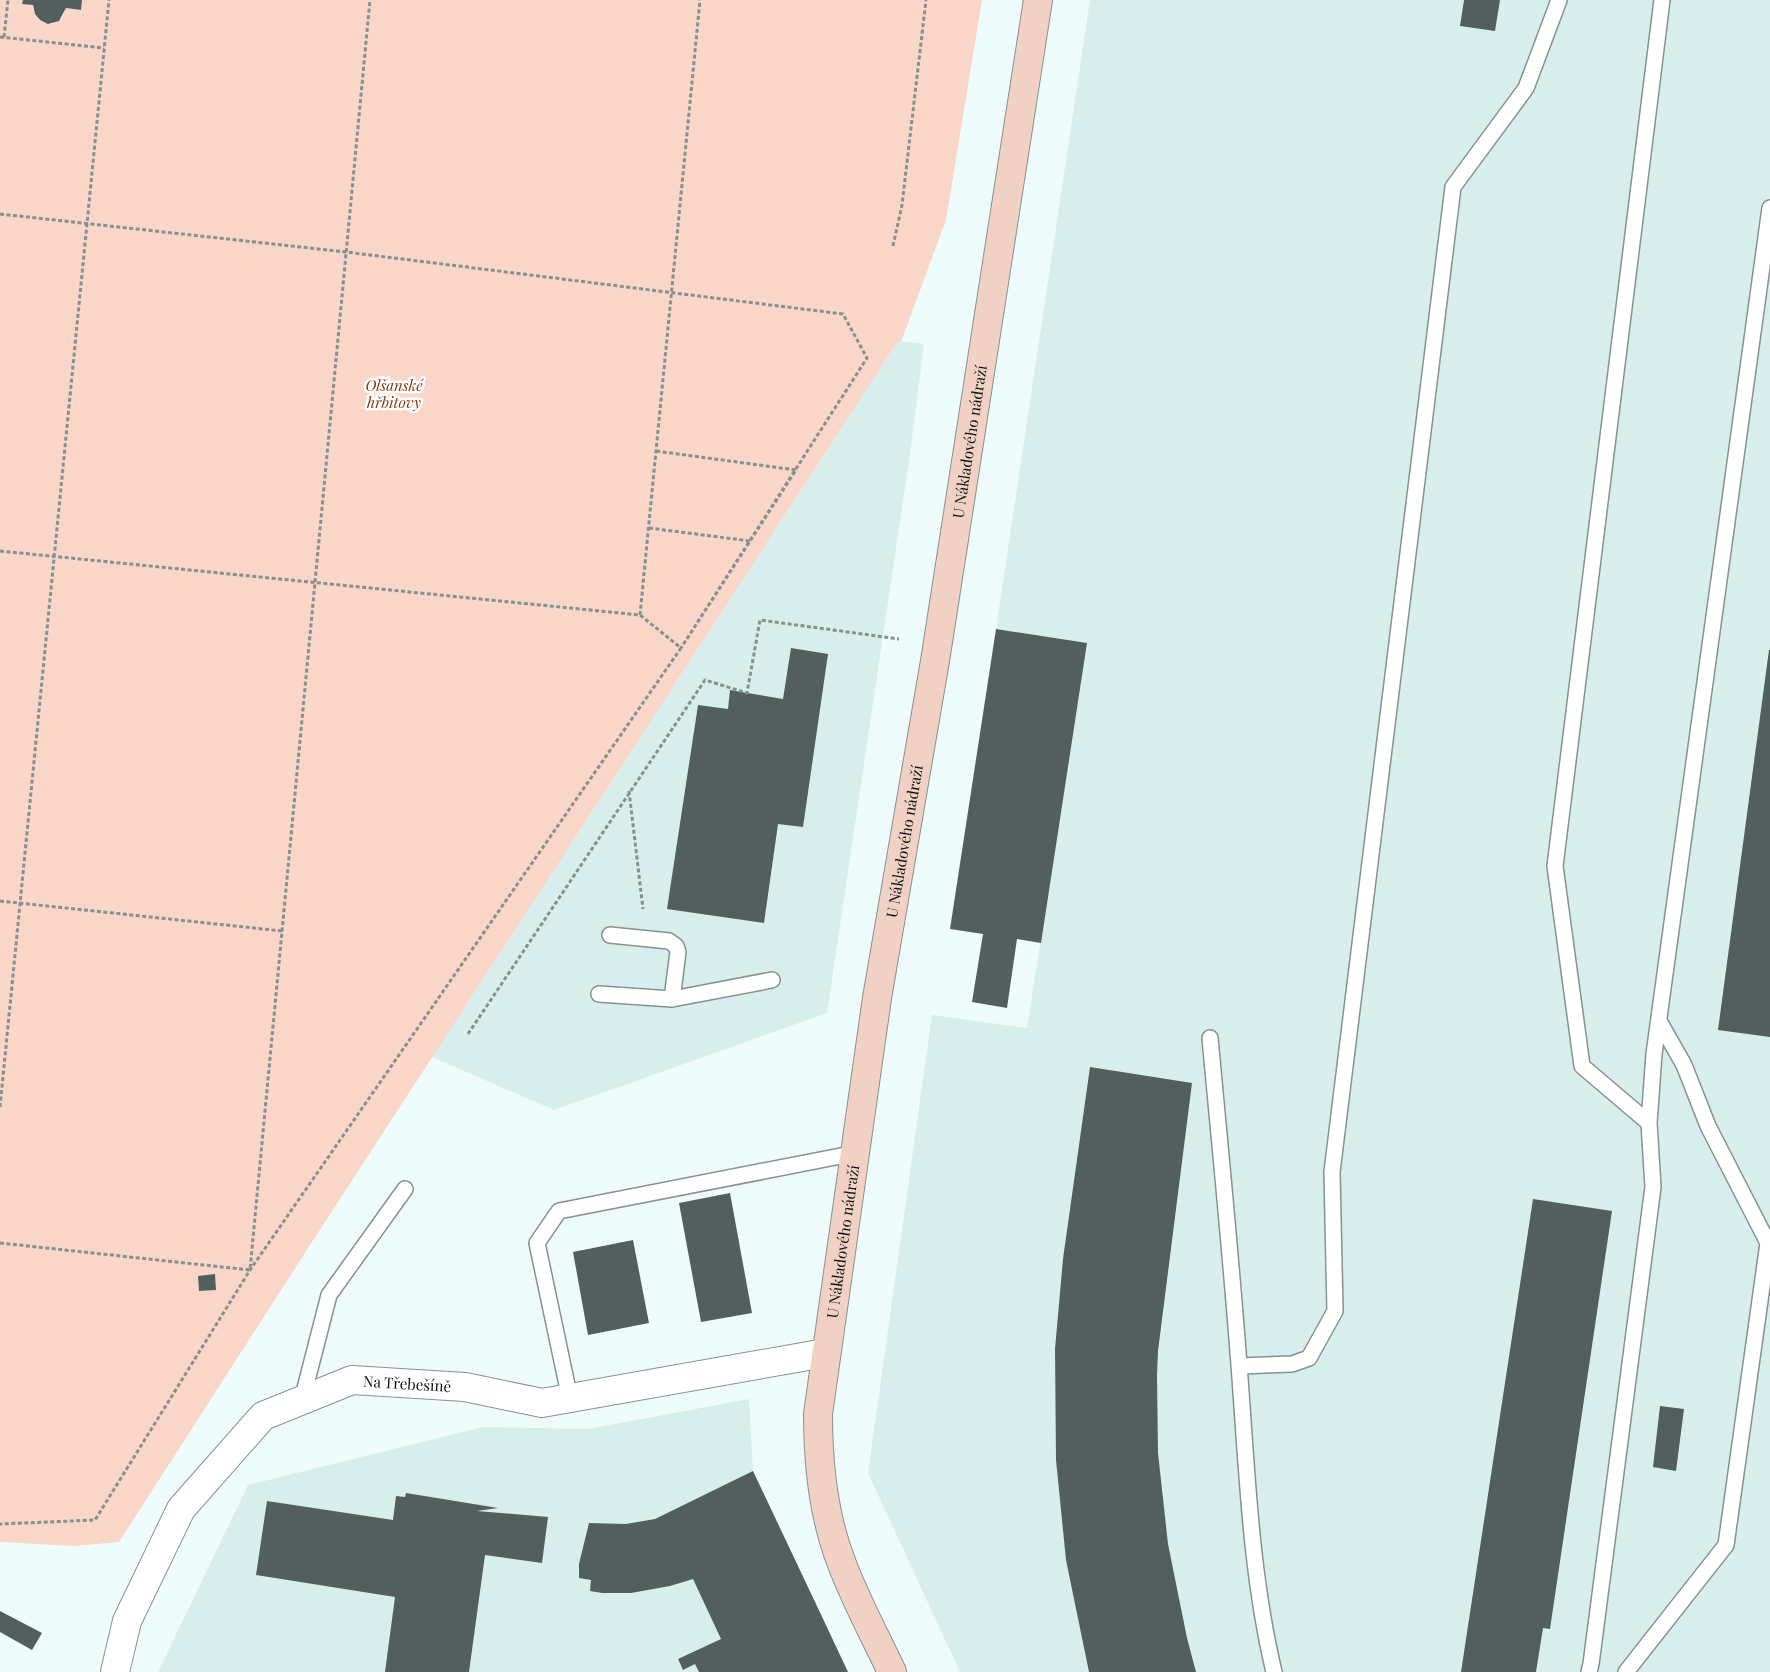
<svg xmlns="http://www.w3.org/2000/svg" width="1770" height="1672" viewBox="0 0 1770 1672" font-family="'Playfair Display',serif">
<rect width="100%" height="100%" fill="#edfcfb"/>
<path fill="#d7eeed" d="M1090,0H1770V1672H960L868,1473L932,1015L1027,1028L1087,643L996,629Z
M898,341L924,344L910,454L827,1013L554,1110L432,1057Z
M749,1399L753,1471L848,1672H158L248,1485L483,1427L588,1429Z"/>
<path fill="#f9d6c7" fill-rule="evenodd" d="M0,0H23V4L33,5C34,17 40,23 52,24L62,18L66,8L81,10L82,0H982L946,220L901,342L898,341L312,1242L119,1542L74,1546L0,1542ZM215,1275L216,1290L199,1291L198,1276Z"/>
<path fill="#535f5e" d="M23,0H82L81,10L66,8L59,21L48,24L40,20L35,14L33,5L22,4Z
M1464,0H1500L1495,31L1460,26Z
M996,629L1087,643L1041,943L1017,939L1007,1008L972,1002L983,934L950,929Z
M791,648L828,654L803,827L778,824L764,923L667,909L698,705L728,709L730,690L783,699Z
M1769,650H1770V1037L1718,1030Z
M1090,1067L1192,1083L1158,1351L1157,1375L1158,1453L1168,1544L1187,1638L1196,1672H1089L1066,1560L1056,1460L1055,1349L1063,1259Z
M730,1193L752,1313L701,1322L679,1203Z
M1533,1199L1612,1211L1550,1629L1543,1628L1536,1672H1461Z
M633,1240L649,1323L588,1335L573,1252Z
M215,1274L216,1290L199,1291L198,1276Z
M1660,1406L1684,1409L1676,1471L1653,1467Z
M753,1471L816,1604L848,1672H699L695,1664L683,1670L678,1659L721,1639L693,1579L670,1586L631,1593H602L590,1591L591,1580L579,1578V1564L589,1523L626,1524L655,1519Z
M406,1493L498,1508L477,1511L548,1517L542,1563L485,1555L469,1672H385L395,1597L256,1575L267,1501L393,1520L396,1496L405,1497Z
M0,1611L42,1633L32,1650L0,1632Z"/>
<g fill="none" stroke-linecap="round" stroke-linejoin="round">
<g stroke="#859291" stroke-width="18">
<path id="lane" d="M610,935L669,941L676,946L678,952L672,999
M599,994L672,999L772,980
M1210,1038C1220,1147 1231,1256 1239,1365C1247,1468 1250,1571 1274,1672
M1649,1123L1582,1066L1555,866L1662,0
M1239,1366L1292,1364L1309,1358L1335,1311L1332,1172L1453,187L1526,88L1559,0
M570,1399L537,1243L559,1211L856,1153
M302,1400L329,1295L405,1189
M1589,1672L1591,1664L1653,1187L1649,1123L1654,1054L1770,208
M1626,1672L1726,1545L1768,1243L1708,1126L1684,1065L1659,1021"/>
</g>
<g stroke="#859291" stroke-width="30">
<g id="street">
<path id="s1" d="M115,1672L127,1621L181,1509L263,1416L352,1380L465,1387L542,1403L825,1353"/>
</g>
</g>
<g stroke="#859291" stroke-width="30">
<g id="secondary">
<path id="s2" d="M892,1672C875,1636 856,1601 842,1564C823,1516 818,1465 818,1414L877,998L935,661L1038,0"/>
</g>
</g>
<path stroke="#869090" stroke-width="3" stroke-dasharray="4 2.5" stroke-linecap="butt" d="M0,37L104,48
M4,37L8,0
M0,214L346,252L843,314L867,358L681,648L796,470L656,451
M893,246L902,205L926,0
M649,528L750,541
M0,551L640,615L681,648L250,1270L95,1520L0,1524
M640,615L700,0
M629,791L643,909
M0,901L282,931
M468,1034L705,680L747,693L760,620L899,639
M0,1107L109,0
M0,1243L250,1270L370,0"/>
<use href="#lane" stroke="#fff" stroke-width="15"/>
<use href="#street" stroke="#fff" stroke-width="28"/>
<use href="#secondary" stroke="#f0d1c3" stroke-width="28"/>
</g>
<g text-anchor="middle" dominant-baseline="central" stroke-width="5" stroke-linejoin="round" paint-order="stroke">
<g font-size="15" font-style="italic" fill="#83360f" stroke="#fff">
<text x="394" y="385">Olšanské<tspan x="394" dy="17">hřbitovy</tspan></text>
</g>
<g font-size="15" fill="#0c1111" stroke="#fff">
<text stroke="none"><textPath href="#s2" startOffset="1256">U Nákladového nádraží</textPath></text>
<text stroke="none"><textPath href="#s2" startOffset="851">U Nákladového nádraží</textPath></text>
<text stroke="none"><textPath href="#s2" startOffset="446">U Nákladového nádraží</textPath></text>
<text stroke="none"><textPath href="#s1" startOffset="452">Na Třebešíně</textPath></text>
</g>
</g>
</svg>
